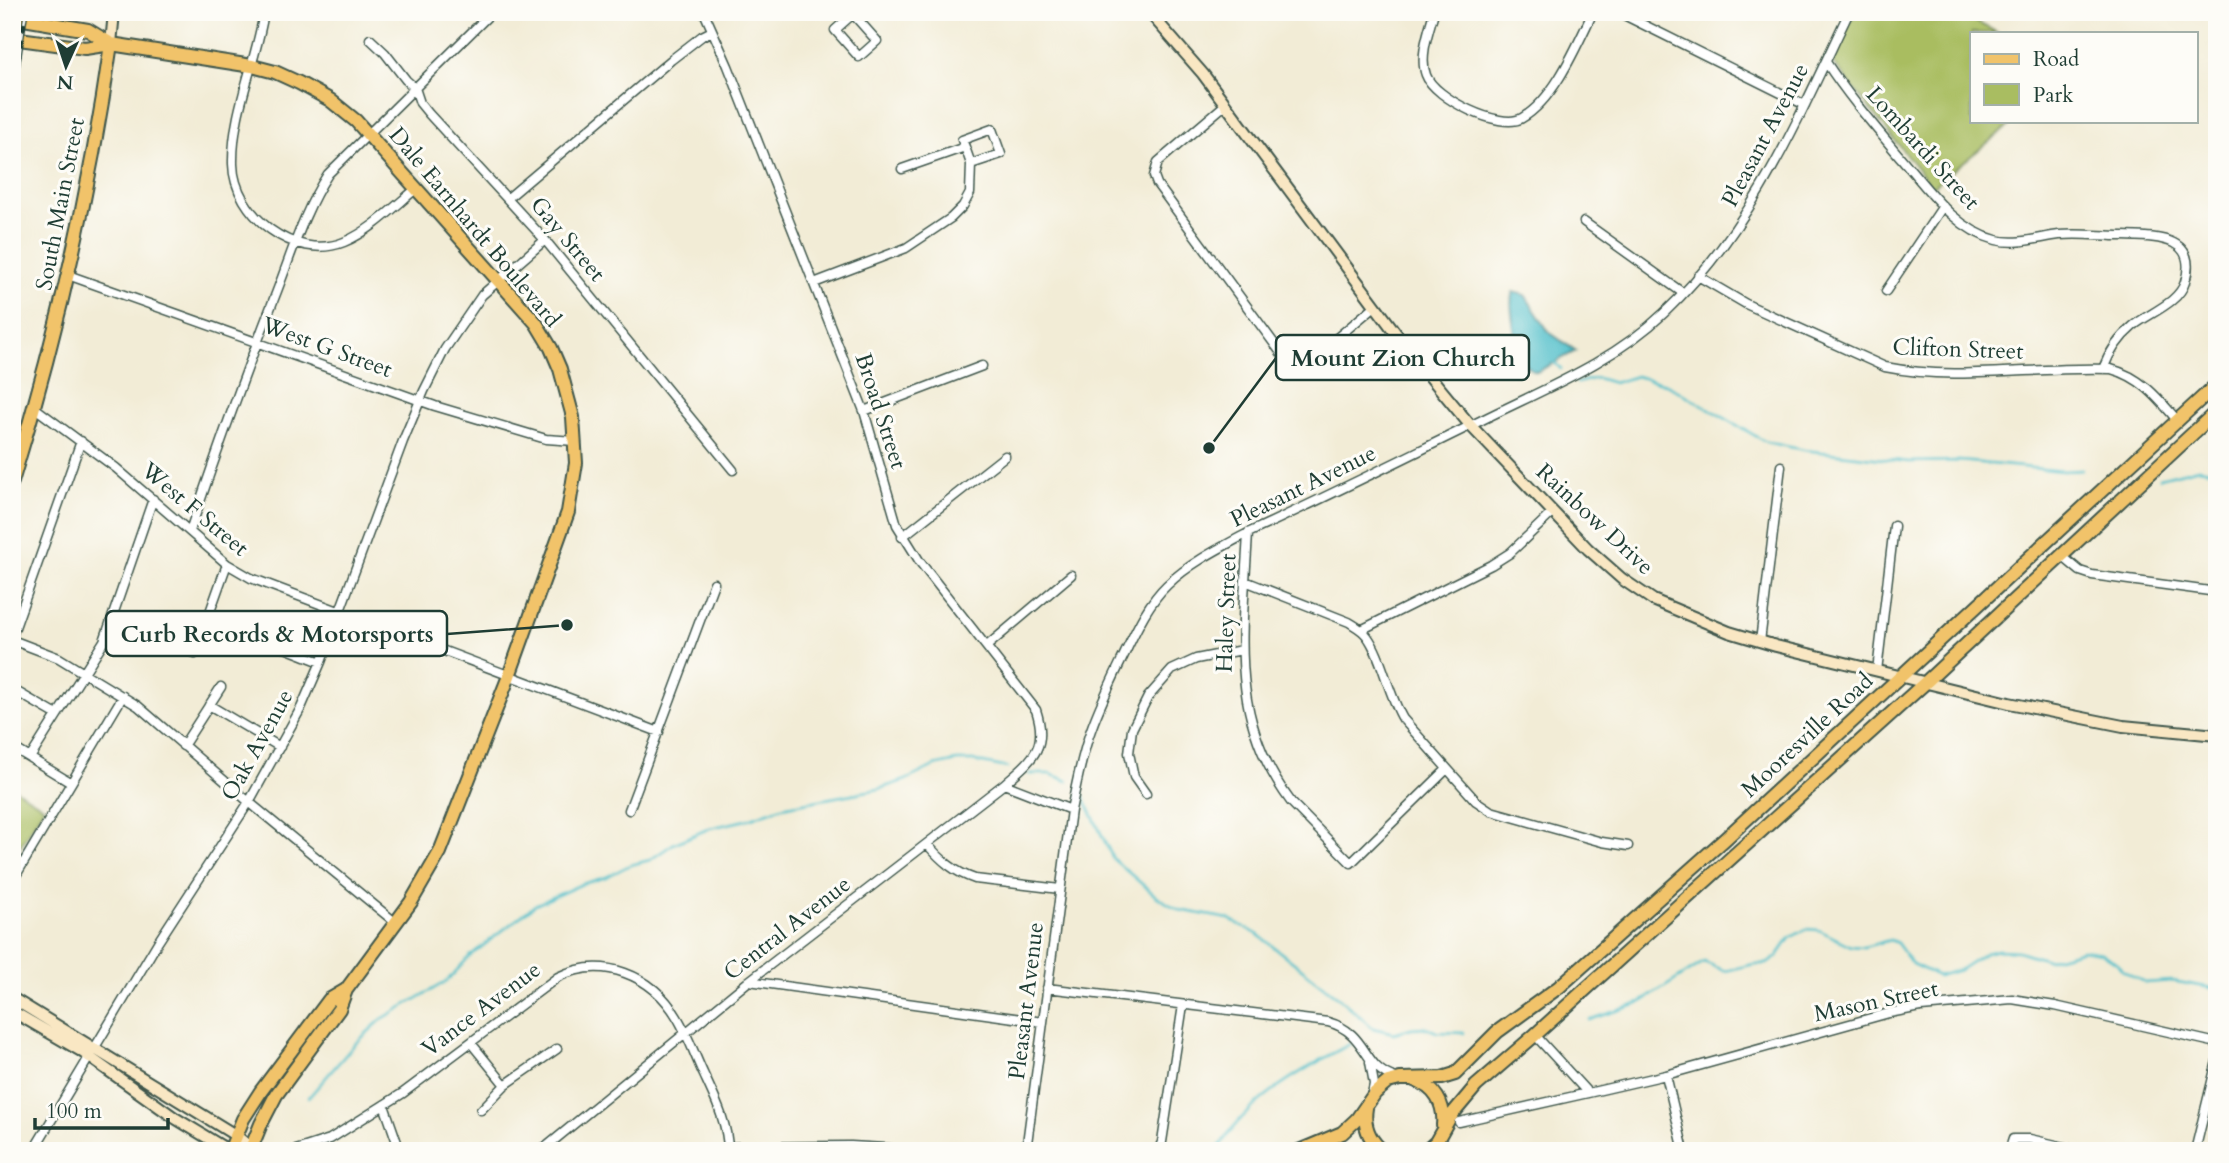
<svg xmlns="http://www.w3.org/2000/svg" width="2229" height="1163" viewBox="0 0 2229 1163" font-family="Cardo,serif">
<rect width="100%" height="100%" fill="#fdfcf7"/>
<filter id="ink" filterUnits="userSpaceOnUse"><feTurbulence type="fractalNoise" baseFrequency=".0143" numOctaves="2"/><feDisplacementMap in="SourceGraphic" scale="14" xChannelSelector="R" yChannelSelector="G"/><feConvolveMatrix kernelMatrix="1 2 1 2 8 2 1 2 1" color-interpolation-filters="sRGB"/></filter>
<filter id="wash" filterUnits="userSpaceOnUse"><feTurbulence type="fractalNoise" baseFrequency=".00686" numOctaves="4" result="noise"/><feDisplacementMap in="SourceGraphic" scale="28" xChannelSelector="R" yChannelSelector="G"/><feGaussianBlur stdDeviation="1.57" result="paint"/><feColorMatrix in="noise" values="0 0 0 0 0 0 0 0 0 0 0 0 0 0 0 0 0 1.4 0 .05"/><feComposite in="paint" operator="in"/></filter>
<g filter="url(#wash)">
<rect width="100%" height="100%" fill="#f2ecd6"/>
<path fill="#a9bd61" stroke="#647d4a" stroke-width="2" d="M1855,12H1981L1976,22L1998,33H1972V121H2015L1932,187L1831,60Z
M12,787L44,807L18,850L12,846Z"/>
<path fill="#53c0cb" stroke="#397e80" stroke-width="2" d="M1513,292L1525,295L1549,332L1576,351L1537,372C1530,370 1524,365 1521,357C1516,346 1508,301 1513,292Z"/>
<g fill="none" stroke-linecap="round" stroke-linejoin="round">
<path stroke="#53c0cb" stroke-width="2.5" d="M1553,361L1561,369
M1577,383L1597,378L1614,383L1636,376L1666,384L1766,442L1804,450L1909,462L1960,461L2063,471L2082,470
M2160,478L2199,468L2217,471
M1029,774H1050L1068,781
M1083,795L1113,859L1157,897L1179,910L1229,919L1257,934L1339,998L1373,1028L1394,1033L1411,1028L1424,1027L1437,1032L1464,1033
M1589,1020L1638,1004L1704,962L1725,971L1754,964H1767L1777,957L1790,938L1806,929L1819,930L1851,946L1864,947L1890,940L1897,943L1912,964L1938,976L1959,970L1985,953L1998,950L2018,951L2047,960L2083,950L2102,953L2117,963L2122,970L2145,983L2172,981L2217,989
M309,1097L355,1044L382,1019L447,981L470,956L535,905L582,884L606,877L630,865L650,860L673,844L710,828L746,820L782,807L879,789L906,780L934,766L957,761H973L1008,768
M1217,1151C1246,1100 1300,1071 1350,1044"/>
</g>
</g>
<g filter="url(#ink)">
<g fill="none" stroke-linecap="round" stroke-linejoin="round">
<g stroke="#3f574c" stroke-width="11">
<path id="street" d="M264,12C256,63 232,112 233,164C234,215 295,262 344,242C371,231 395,206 417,188
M704,12L728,66L864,411L897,525L920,562L1036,710C1049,749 1031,760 1004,784
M1434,12C1429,30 1419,57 1426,75C1434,98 1501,131 1522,118C1555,99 1577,45 1593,12
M1618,12L1805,105
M853,14L877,41L859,57L835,30Z
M370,39L385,53L406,80L415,88L420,103L429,114L545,240L733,470
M1826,62C1848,96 1875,127 1901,158C1927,188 1955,230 1996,240C2017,245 2038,238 2059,235C2081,233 2102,236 2123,236C2154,237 2199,235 2185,282C2179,303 2149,313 2133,326C2120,337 2109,353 2103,369
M1226,104L1158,162L1154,176L1157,184L1287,361L1295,367H1302L1375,306
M902,169L965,147L962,140L992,129L1001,154L971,164L965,147
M508,198L671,60L702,36L712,31
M1584,222L1683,293
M68,275L435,406L546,439L575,441
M1698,276L1746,304L1885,367C1959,382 2036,366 2111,369C2141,377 2158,398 2177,420
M814,283L906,248L951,218L963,206L970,193L971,164
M1886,291L1943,206
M35,408L116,468L227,564L251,578L659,732
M864,411L982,366
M190,531C217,451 246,370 277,291C293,250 304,211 328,174L492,12
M1248,533C1243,632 1227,716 1291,802L1351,863L1446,770
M902,537L1005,456
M2062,556L2080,571L2092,575L2217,592
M1245,581L1349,622C1355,626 1362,629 1367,636C1382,656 1388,694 1403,719L1476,801L1491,811L1602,842L1628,846
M208,618L321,662
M1361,630L1491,565L1510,553L1553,512
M12,636L81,441
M12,640L59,658L138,706L249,802L396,923
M1760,642L1781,466
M987,646L1071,575
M195,654L227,564
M1877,671L1894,526
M12,689L57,715
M209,705L280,747
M183,746L221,687
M12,747L71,783
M30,758L104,641L153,499
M1146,794L1134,777L1129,753L1132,729L1148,697L1172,670L1196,659L1242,650
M629,810L714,583
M927,844C941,860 954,872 975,879L1060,889
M12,882L123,696
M749,981L1043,1022
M1047,988L1328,1022C1369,1033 1361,1068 1396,1078
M1535,1035L1588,1093L1666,1075L1889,1013L1921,1007L2012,999L2055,1006L2217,1043
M471,1043L505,1085L557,1049
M1370,1062L1374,1084L1372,1094
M1666,1075L1684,1151
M384,1105L400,1151
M481,1110L505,1085
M1459,1122L1588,1093
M728,1147L851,1146L935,1151
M251,1148L267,1151
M33,1151L158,942L249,802L301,708L321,662L403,441L424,391L445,349L482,295L545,240
M293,1151L330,1139L403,1093L558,977C603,955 652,975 677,1017C688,1035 695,1056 704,1075C715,1099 728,1124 728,1151
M541,1151L749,981L1004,784L1071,810
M1026,1151L1071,810C1077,782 1082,753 1092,727C1101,702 1113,678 1125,653C1136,630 1148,603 1167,585C1190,563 1220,548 1248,533C1327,497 1404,458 1482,420C1544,389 1613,362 1664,313C1752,230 1798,119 1849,12
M1158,1151L1162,1142L1183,1005
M2009,1151L2013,1139H2030L2082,1151
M2195,1151L2217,1061"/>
</g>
<g stroke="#3f574c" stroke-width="14">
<path id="secondary" d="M1149,12L1203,74L1409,351L1470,425L1588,549L1622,579L1653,600L1729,632L1776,646L2009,703L2123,726L2217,735
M111,44L114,12
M12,998L235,1135L251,1148
M12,1011L81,1051L175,1118L221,1146L230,1150L251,1148"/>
</g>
<g stroke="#3f574c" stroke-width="16">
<path id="primary" d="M12,17L88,30L111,44
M12,38L85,48L111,44L252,66L275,72L299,83L330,100L356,121L536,323L551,348L560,369L573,417L576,463L568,512L509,676L440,852L411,902L346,990L339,1009L276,1095L261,1124L250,1151
M12,482C56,338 90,192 111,44
M1414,1080C1435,1087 1445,1104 1443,1125
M1366,1108C1363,1126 1369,1140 1383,1151
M230,1151L243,1119L261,1091L329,1000L346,990
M1299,1151L1342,1133L1357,1119L1375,1093L1388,1082L1400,1079L1442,1078L1455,1074L1497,1032L1559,987L1725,839L2217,384
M1347,1151H1373
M1426,1151L1436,1142L1450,1117L1476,1086L1535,1035L1925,683L2217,411"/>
</g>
<use href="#street" stroke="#fff" stroke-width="8"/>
<use href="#secondary" stroke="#f9e7c3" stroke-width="10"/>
<use href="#primary" stroke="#f1c36a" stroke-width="12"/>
<g stroke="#1f3d34" stroke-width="5">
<path id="rail" d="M12,102L26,12"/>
</g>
<use href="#rail" stroke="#fdfcf7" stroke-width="2.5" stroke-dasharray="8" stroke-linecap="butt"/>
</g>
</g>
<g text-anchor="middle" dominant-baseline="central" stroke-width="6" stroke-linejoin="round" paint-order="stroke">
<g font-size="23" fill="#1f3d34" stroke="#fdfcf7">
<text transform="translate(1765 135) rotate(-62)">Pleasant Avenue</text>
<text transform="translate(1923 148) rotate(48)">Lombardi Street</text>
<text transform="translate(60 204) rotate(-79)">South Main Street</text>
<text transform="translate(475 227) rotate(50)">Dale Earnhardt Boulevard</text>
<text transform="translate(568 239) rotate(50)">Gay Street</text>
<text transform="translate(327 347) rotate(20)">West G Street</text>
<text transform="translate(1958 349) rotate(2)">Clifton Street</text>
<text transform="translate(881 411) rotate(72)">Broad Street</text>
<text transform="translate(1303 486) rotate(-26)">Pleasant Avenue</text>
<text transform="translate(195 509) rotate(40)">West F Street</text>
<text transform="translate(1595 519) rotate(43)">Rainbow Drive</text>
<text transform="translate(1226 613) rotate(-88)">Haley Street</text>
<text transform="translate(1807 735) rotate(-43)">Mooresville Road</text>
<text transform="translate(257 745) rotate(-61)">Oak Avenue</text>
<text transform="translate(787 928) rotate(-38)">Central Avenue</text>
<text transform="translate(1026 1001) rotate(-83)">Pleasant Avenue</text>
<text transform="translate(1876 1001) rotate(-12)">Mason Street</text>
<text transform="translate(481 1009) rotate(-37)">Vance Avenue</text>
</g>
</g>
<path fill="none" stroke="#1f3d34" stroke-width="2.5" d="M1209 448L1276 358M567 625L447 634"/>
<g fill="#1f3d34" stroke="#fdfcf7" stroke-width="2.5">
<circle cx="1209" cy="448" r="7"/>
<circle cx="567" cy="625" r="7"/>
</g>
<g fill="#fdfcf7" stroke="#1f3d34" stroke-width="2.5">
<rect x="1276" y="335" width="253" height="45" rx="7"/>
<rect x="106" y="611" width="341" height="45" rx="7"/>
</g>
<g font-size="24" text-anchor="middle" font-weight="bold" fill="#1f3d34">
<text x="1403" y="366">Mount Zion Church</text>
<text x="277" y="642">Curb Records &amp; Motorsports</text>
</g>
<rect width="2229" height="1163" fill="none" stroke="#fdfcf7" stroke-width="42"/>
<rect x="1970" y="32" width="228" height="91" fill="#fdfcf7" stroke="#a4b0a9" stroke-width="2"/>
<rect x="1984" y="54" width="35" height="10" fill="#f1c36a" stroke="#a4b0a9" stroke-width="2"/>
<text x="2033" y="66" font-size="21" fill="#1f3d34">Road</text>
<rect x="1984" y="84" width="35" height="21" fill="#a9bd61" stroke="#a4b0a9" stroke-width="2"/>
<text x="2033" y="102" font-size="21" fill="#1f3d34">Park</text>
<g transform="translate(66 66) rotate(183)" stroke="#fdfcf7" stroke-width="5" paint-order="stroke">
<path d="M0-5L12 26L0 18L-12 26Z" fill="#1f3d34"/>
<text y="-10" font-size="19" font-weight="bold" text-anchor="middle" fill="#1f3d34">N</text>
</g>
<path d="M35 1118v10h133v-10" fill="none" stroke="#1f3d34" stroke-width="3.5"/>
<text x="46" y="1118" font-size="21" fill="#1f3d34" stroke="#fdfcf7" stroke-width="5" paint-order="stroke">100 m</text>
</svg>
